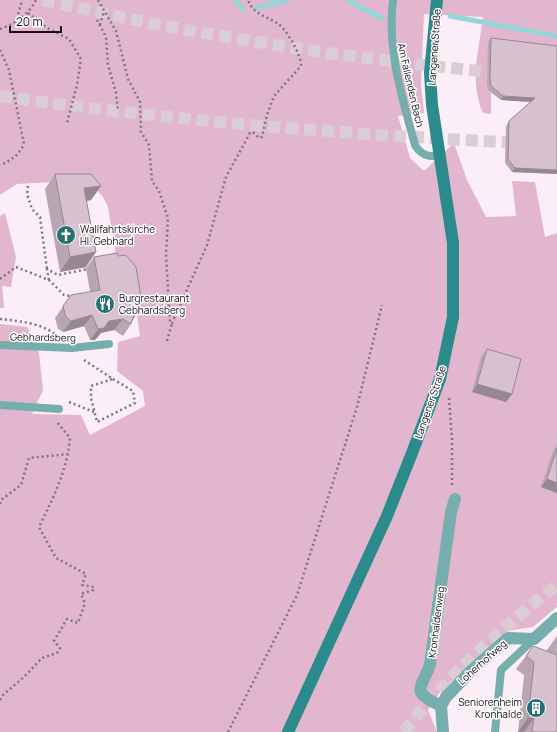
<svg xmlns="http://www.w3.org/2000/svg" width="557" height="732" viewBox="0 0 557 732" font-family="Manrope,sans-serif">
<rect width="100%" height="100%" fill="#fceef6"/>
<path fill="#e2b6cf" d="M0,0H557V50L488,90L491,93V114L483,113C469,81 479,50 483,17L424,14L421,84L424,113L398,116L410,158L424,171L454,143L467,180L486,217L516,216L512,181L535,182L545,237L557,233V607L533,627L507,631L440,692L428,710L437,732H0V324L27,327L39,353L43,390L32,414L81,415L90,435L145,406L143,391L117,371L118,342L140,336L131,273L116,256L108,207L103,197L87,180L17,184L0,195Z
M5,213L16,257L11,287L2,286L4,308H0V216Z"/>
<g fill="none" stroke-linecap="round" stroke-linejoin="round">
<path stroke="#95d7d8" stroke-width="5" d="M235,0L243,9
M347,0L382,18
M256,8L288,0
M450,16L557,36"/>
<path stroke="#dacdd4" stroke-width="12" stroke-dasharray="12 6" stroke-linecap="butt" d="M43,0C194,35 348,59 502,73
M0,96C172,121 346,134 520,143
M404,732C446,677 503,627 557,585"/>
<path stroke="#7f757b" stroke-width="2.5" stroke-dasharray="2 3" stroke-linecap="butt" d="M98,0L116,31L128,79L140,102L141,132L149,145L152,181L159,191L168,218L166,254L170,323H172L207,245L226,177L250,133L253,132L259,138L262,137L267,115L274,96L301,66C302,56 286,28 277,23C266,16 253,14 248,0
M28,13L47,28L69,39L81,59L77,85L67,123
M17,19L22,0
M97,20L106,37L108,65L116,93L118,111
M100,25L104,11
M0,29C15,24 29,14 36,0
M0,50L9,70L24,144C18,156 12,160 0,165
M28,186L27,194L32,209L40,217L47,269
M94,244V232L105,229
M0,279L16,267L49,280L64,295L72,296
M49,280L47,269L58,275L88,269
M0,319C19,321 40,323 55,334
M167,341L172,323
M84,360L113,379
M113,379L133,391L135,403L97,422L91,398V386Z
M449,398L452,439V485
M69,402L94,412
M0,504L1,500L21,485L29,458L68,454
M0,700L3,695L24,677L42,658L57,653L60,648L54,641L67,619L78,623L85,603L81,594L93,590L94,587L82,585L86,574L56,558L39,527C53,498 67,471 70,438L57,422
M228,732L297,595L357,407L382,305"/>
<path stroke="#76adad" stroke-width="8" d="M393,0C387,50 402,97 415,145C421,155 428,157 439,156
M0,345L72,348L109,344
M0,405L59,409
M495,732L501,670L534,639"/>
<path stroke="#76adad" stroke-width="12" d="M441,706C411,691 420,691 430,665L451,512L455,499
M443,732L441,706L446,697L472,670L508,638L534,639L557,618"/>
<path stroke="#2a8a8c" stroke-width="12" d="M288,732L387,516L412,453L440,379L453,317V243L432,105L430,73L437,0"/>
</g>
<path fill="#baa6b1" d="M491,38L557,46V174L512,172L505,163L506,126L509,121L531,102L501,100L488,90L487,82L488,42Z
M55,174L101,186L91,200L87,201L86,267L60,272L45,189Z
M118,256L140,305L132,320L131,324L123,336L114,330L101,333L95,340H90L84,326L63,332L58,329L55,318L71,295L90,292L86,268L94,257Z
M487,349L512,394L506,402L472,392L481,357Z
M557,445V493L541,487L553,451Z
M557,636V732H518L524,675L516,669L526,656L547,651V650Z"/>
<path fill="#978790" d="M503,96L535,98L532,102L501,100Z
M515,168L557,170V174L512,172Z
M101,186L91,200L74,203L84,188Z
M96,252L86,267L60,272L70,257Z
M140,303H142L136,311L139,309L141,308L131,322H128Z
M92,315L84,326L63,332L71,321Z
M123,319L114,330L101,333L95,340H90L98,329L109,321Z
M477,384L512,394L506,402L472,392Z
M547,479L557,483V493L541,487Z
M528,718H534L524,732H518Z"/>
<path fill="#d8c1ce" stroke="#978790" d="M491,38L557,46V170L515,168L508,159L509,121L535,98L503,96L491,86L490,78Z
M55,174H91L101,186L84,188L96,252L70,257Z
M117,253L118,256L126,255L136,267L142,303H140L141,308L139,309V311H135L131,324L123,319L109,321L104,328L98,329L92,315L71,321L66,317L63,306L71,295L100,290L94,257Z
M487,349L521,359L512,394L477,384Z
M557,448V483L547,479Z
M533,646L557,655V732H532L534,718H528L534,662L526,656Z"/>
<defs>
<g id="church-disc" transform="scale(1)"><circle r="9.5" fill="#267172" stroke="#fff"/><path d="M-1.2-6h2.4v3.5h3.3v2.4h-3.3V6h-2.4V-.1h-3.3v-2.4h3.3Z" fill="#fff"/></g>
<g id="restaurant-disc" transform="scale(1)"><circle r="9.5" fill="#267172" stroke="#fff"/><path d="M-5-6h1v4h1v-4h1v4h1v-4h1v5L-1.5 .5V6h-2V.5L-5-1ZM5-6V6H3V1.5H1.5Q1.5-4 5-6Z" fill="#fff"/></g>
<g id="building-disc" transform="scale(1)"><circle r="9.5" fill="#267172" stroke="#fff"/><path d="M-4-6H4V6H1V3H-1V6H-4ZM-2.5-4.3h1.7v1.8h-1.7ZM.8-4.3h1.7v1.8H.8ZM-2.5-1h1.7V.8h-1.7ZM.8-1h1.7V.8H.8Z" fill="#fff"/></g>
</defs>
<g fill-rule="evenodd">
<use href="#church-disc" x="66" y="235"/>
<use href="#restaurant-disc" x="105" y="304"/>
<use href="#building-disc" x="536" y="708"/>
</g>
<g text-anchor="middle" dominant-baseline="central" stroke-width="3" stroke-linejoin="round" paint-order="stroke">
<g font-size="10" fill="#170f14" stroke="#fff">
<text transform="translate(434 47) rotate(-86)">Langener Straße</text>
<text transform="translate(411 85) rotate(77)">Am Fallenden Bach</text>
<text transform="translate(43 337) rotate(1)">Gebhardsberg</text>
<text transform="translate(430 402) rotate(-71)">Langener Straße</text>
<text transform="translate(436 622) rotate(-83)">Kronhaldenweg</text>
<text transform="translate(482 662) rotate(-42)">Loherhofweg</text>
</g>
<g font-size="10" fill="#170f14" stroke="#fff" text-anchor="start">
<text x="80" y="229">Wallfahrtskirche<tspan x="80" dy="12">Hl. Gebhard</tspan></text>
<text x="119" y="298">Burgrestaurant<tspan x="119" dy="12">Gebhardsberg</tspan></text>
<text x="522" y="702" text-anchor="end">Seniorenheim<tspan x="522" dy="12">Kronhalde</tspan></text>
</g>
</g>
<path d="M10 26v6h51v-6" fill="none" stroke="#170f14" stroke-width="2"/>
<text x="16" y="26" font-size="12" fill="#170f14" stroke="#ffffff" stroke-width="3" paint-order="stroke">20 m</text>
</svg>
